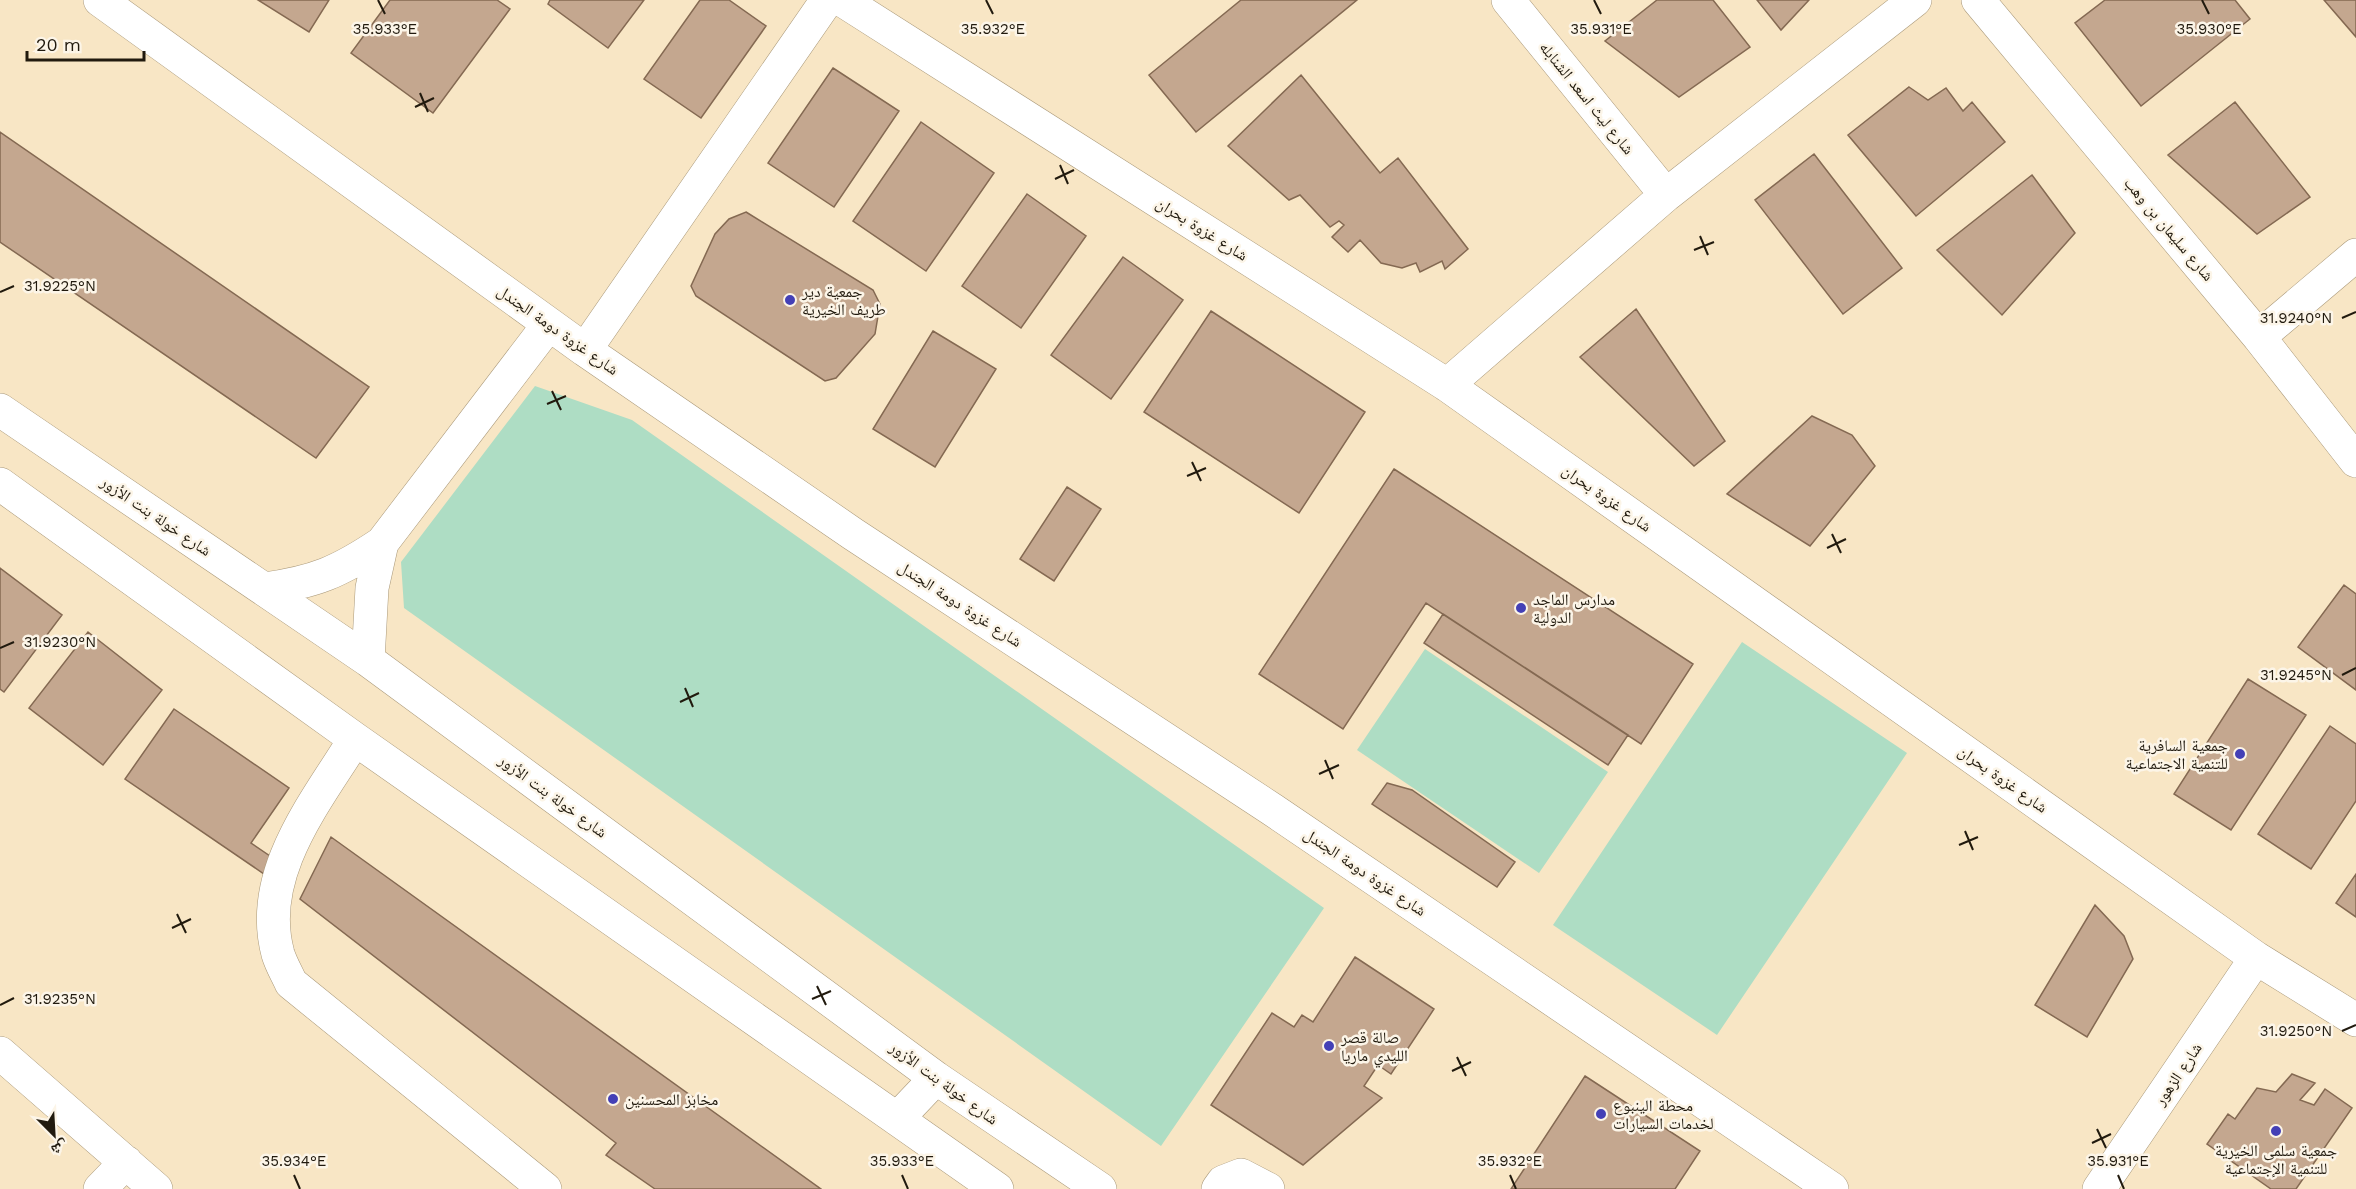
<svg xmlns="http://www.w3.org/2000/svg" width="2356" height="1189" viewBox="0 0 2356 1189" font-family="'Work Sans','Noto Naskh Arabic',sans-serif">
<rect width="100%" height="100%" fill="#f8e6c5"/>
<path fill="#aeddc4" d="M535,386L632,420L1324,908L1161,1146L404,608L401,562Z
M1742,642L1907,753L1717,1035L1553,925Z
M1425,649L1608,772L1539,873L1357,750Z"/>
<path fill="#c4a78f" stroke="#846952" stroke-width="1.5" d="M258,0H329L309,32Z
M390,0H497L510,9L433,113L351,53Z
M550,0H644L608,48L548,4Z
M700,0H729L766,26L701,118L644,79Z
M1241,0H1357L1196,132L1149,75Z
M1657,0H1713L1750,47L1679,97L1605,41Z
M1757,0H1809L1781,30Z
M2105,0H2235L2250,19L2141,106L2075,23Z
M2324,0H2356V37Z
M833,68L899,111L834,207L768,163Z
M1301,75L1380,173L1398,158L1468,249L1445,269L1442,261L1420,272L1416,263L1402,268L1381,263L1360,240L1348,252L1332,237L1344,225L1339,221L1330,227L1300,195L1289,200L1228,146Z
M1909,87L1928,100L1946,88L1963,111L1972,102L2005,142L1916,216L1848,135Z
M2235,102L2310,197L2257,234L2168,155Z
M921,122L994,173L926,271L853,221Z
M0,132L369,387L316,458L0,242Z
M1814,154L1902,268L1843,314L1755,200Z
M2032,175L2075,233L2002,315L1937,250Z
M1027,194L1086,236L1021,328L962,286Z
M746,212L873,290L880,304L875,334L836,378L825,381L696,296L691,286L715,234L729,219Z
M1123,257L1183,300L1111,399L1051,355Z
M1636,309L1725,441L1694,466L1580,357Z
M1211,311L1365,412L1299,513L1144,412Z
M933,331L996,369L935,467L873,429Z
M1812,416L1852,435L1875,466L1810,546L1727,494Z
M1394,469L1693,664L1641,744L1426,603L1343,729L1259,674Z
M1067,487L1101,509L1054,581L1020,559Z
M0,568L62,615L4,692L0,689Z
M2344,585L2356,594V690L2298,647Z
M1443,614L1628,735L1608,765L1424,643Z
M88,632L162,690L103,765L29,708Z
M2248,679L2306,715L2231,830L2174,794Z
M174,709L289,788L251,843L270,856L264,874L125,779Z
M2330,726L2356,744V801L2311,869L2258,834Z
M1387,783L1412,790L1515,862L1497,887L1372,804Z
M331,837L821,1189H655L606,1155L616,1143L300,899Z
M2356,874V917L2336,903Z
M2095,905L2124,936L2133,959L2087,1037L2035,1005Z
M1355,957L1434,1009L1391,1074L1378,1065L1364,1086L1382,1098L1303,1165L1211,1105L1272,1013L1294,1027L1302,1015L1313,1022Z
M2292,1074L2315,1083L2300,1100L2314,1105L2325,1089L2352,1108L2296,1189H2271L2207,1144L2228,1114L2235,1119L2257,1088L2276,1092Z
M1585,1076L1700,1151L1675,1189H1511Z"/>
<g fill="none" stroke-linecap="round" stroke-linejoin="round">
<g stroke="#aa997a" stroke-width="34">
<path id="minor" d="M100,0L585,350L853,534L1273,810L1832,1189
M842,0L1447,385L2256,958L2356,1020
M1508,0L1666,195
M1978,0L2259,337L2356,461
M2259,337L2356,255
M585,350L827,0
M1447,385L1666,195L1915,0
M0,410L368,660L936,1078L1100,1189
M0,484L355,739L997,1189
M264,589C315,582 339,572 382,543L549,324
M368,660L372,588L382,543
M355,739C316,802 256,874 278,954C281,964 287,974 291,983L545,1189
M0,1053L156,1189
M897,1119L936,1078
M100,1189L126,1162
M1218,1189L1223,1182L1241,1175L1268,1189
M2099,1189L2256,958"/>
</g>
<use href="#minor" stroke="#fff" stroke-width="33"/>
</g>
<path fill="none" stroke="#211a0e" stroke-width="2" d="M378,0L385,14M986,0L993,14M1594,0L1601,14M2202,0L2209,14M420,93L428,112M415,107L434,98M1060,165L1068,184M1055,179L1074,170M1700,236L1708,255M1694,250L1714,242M0,292L14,286M2342,318L2356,312M552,391L561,410M547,404L566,396M1192,462L1201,481M1187,476L1206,468M1832,534L1841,553M1827,548L1846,539M0,648L14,642M2342,675L2356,668M685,688L693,707M680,702L699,693M1325,760L1333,779M1319,774L1339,765M1965,831L1973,850M1959,845L1978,837M177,914L186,933M172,928L191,919M817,986L826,1005M812,999L831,991M0,1005L14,998M2342,1031L2356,1025M1457,1057L1466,1076M1452,1071L1471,1062M2097,1129L2106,1148M2092,1143L2111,1134M294,1175L300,1189M902,1175L908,1189M1510,1175L1516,1189M2118,1175L2124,1189"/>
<g fill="#4440b6" stroke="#fcf5e8" stroke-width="2">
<circle cx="790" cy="300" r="6"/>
<circle cx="1521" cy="608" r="6"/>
<circle cx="2240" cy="754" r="6"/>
<circle cx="1329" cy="1046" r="6"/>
<circle cx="613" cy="1099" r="6"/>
<circle cx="1601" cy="1114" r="6"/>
<circle cx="2276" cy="1131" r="6"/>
</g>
<g text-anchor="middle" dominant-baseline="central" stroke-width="5" stroke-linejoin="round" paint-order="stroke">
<g font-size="16" fill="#211a0e" stroke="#fcf5e8">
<text transform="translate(1587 98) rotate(51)">شارع ليث اسعد الشنابله</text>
<text transform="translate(1202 229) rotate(32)">شارع غزوة بحران</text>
<text transform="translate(2169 229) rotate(50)">شارع سليمان بن وهب</text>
<text transform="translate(558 330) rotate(35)">شارع غزوة دومة الجندل</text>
<text transform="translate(1607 498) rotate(35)">شارع غزوة بحران</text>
<text transform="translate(156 516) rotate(34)">شارع خولة بنت الأزور</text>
<text transform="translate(960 604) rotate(33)">شارع غزوة دومة الجندل</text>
<text transform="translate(2003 779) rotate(35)">شارع غزوة بحران</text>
<text transform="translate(553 796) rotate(36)">شارع خولة بنت الأزور</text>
<text transform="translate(1365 872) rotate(34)">شارع غزوة دومة الجندل</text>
<text transform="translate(2178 1074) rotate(-56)">شارع الزهور</text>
<text transform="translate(944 1083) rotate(36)">شارع خولة بنت الأزور</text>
</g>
<g font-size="16" fill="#211a0e" stroke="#fcf5e8" text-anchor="start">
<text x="802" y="291">جمعية دير<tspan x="802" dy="18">طريف الخيرية</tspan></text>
<text x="1533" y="599">مدارس الماجد<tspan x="1533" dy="18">الدولية</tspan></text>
<text x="2228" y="745" text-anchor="end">جمعية السافرية<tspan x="2228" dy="18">للتنمية الاجتماعية</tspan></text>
<text x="1341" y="1037">صالة قصر<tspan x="1341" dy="18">الليدي ماريا</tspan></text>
<text x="625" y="1099">مخابز المحسنين</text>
<text x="1613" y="1105">محطة الينبوع<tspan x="1613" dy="18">لخدمات السيارات</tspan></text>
<text x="2276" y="1150" text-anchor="middle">جمعية سلمى الخيرية<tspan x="2276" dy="18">للتنمية الإجتماعية</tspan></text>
</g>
</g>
<g font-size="15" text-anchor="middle" fill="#211a0e" stroke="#fcf5e8" stroke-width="5" stroke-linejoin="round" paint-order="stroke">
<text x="385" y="34">35.933°E</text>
<text x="993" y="34">35.932°E</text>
<text x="1601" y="34">35.931°E</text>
<text x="2209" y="34">35.930°E</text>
<text x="60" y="291">31.9225°N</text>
<text x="2296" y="323">31.9240°N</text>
<text x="60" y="647">31.9230°N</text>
<text x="2296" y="680">31.9245°N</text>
<text x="60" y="1004">31.9235°N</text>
<text x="2296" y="1036">31.9250°N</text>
<text x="294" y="1166">35.934°E</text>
<text x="902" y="1166">35.933°E</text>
<text x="1510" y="1166">35.932°E</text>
<text x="2118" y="1166">35.931°E</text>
</g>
<g transform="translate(54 1135) rotate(156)" stroke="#fcf5e8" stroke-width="4.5" paint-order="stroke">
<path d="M0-4.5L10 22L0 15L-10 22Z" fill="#211a0e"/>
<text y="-9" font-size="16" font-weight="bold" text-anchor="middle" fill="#211a0e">ش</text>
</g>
<path d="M27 51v9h117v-9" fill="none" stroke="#211a0e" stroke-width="3"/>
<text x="36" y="51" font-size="18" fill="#211a0e" stroke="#fcf5e8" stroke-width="4.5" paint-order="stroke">20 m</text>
</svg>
